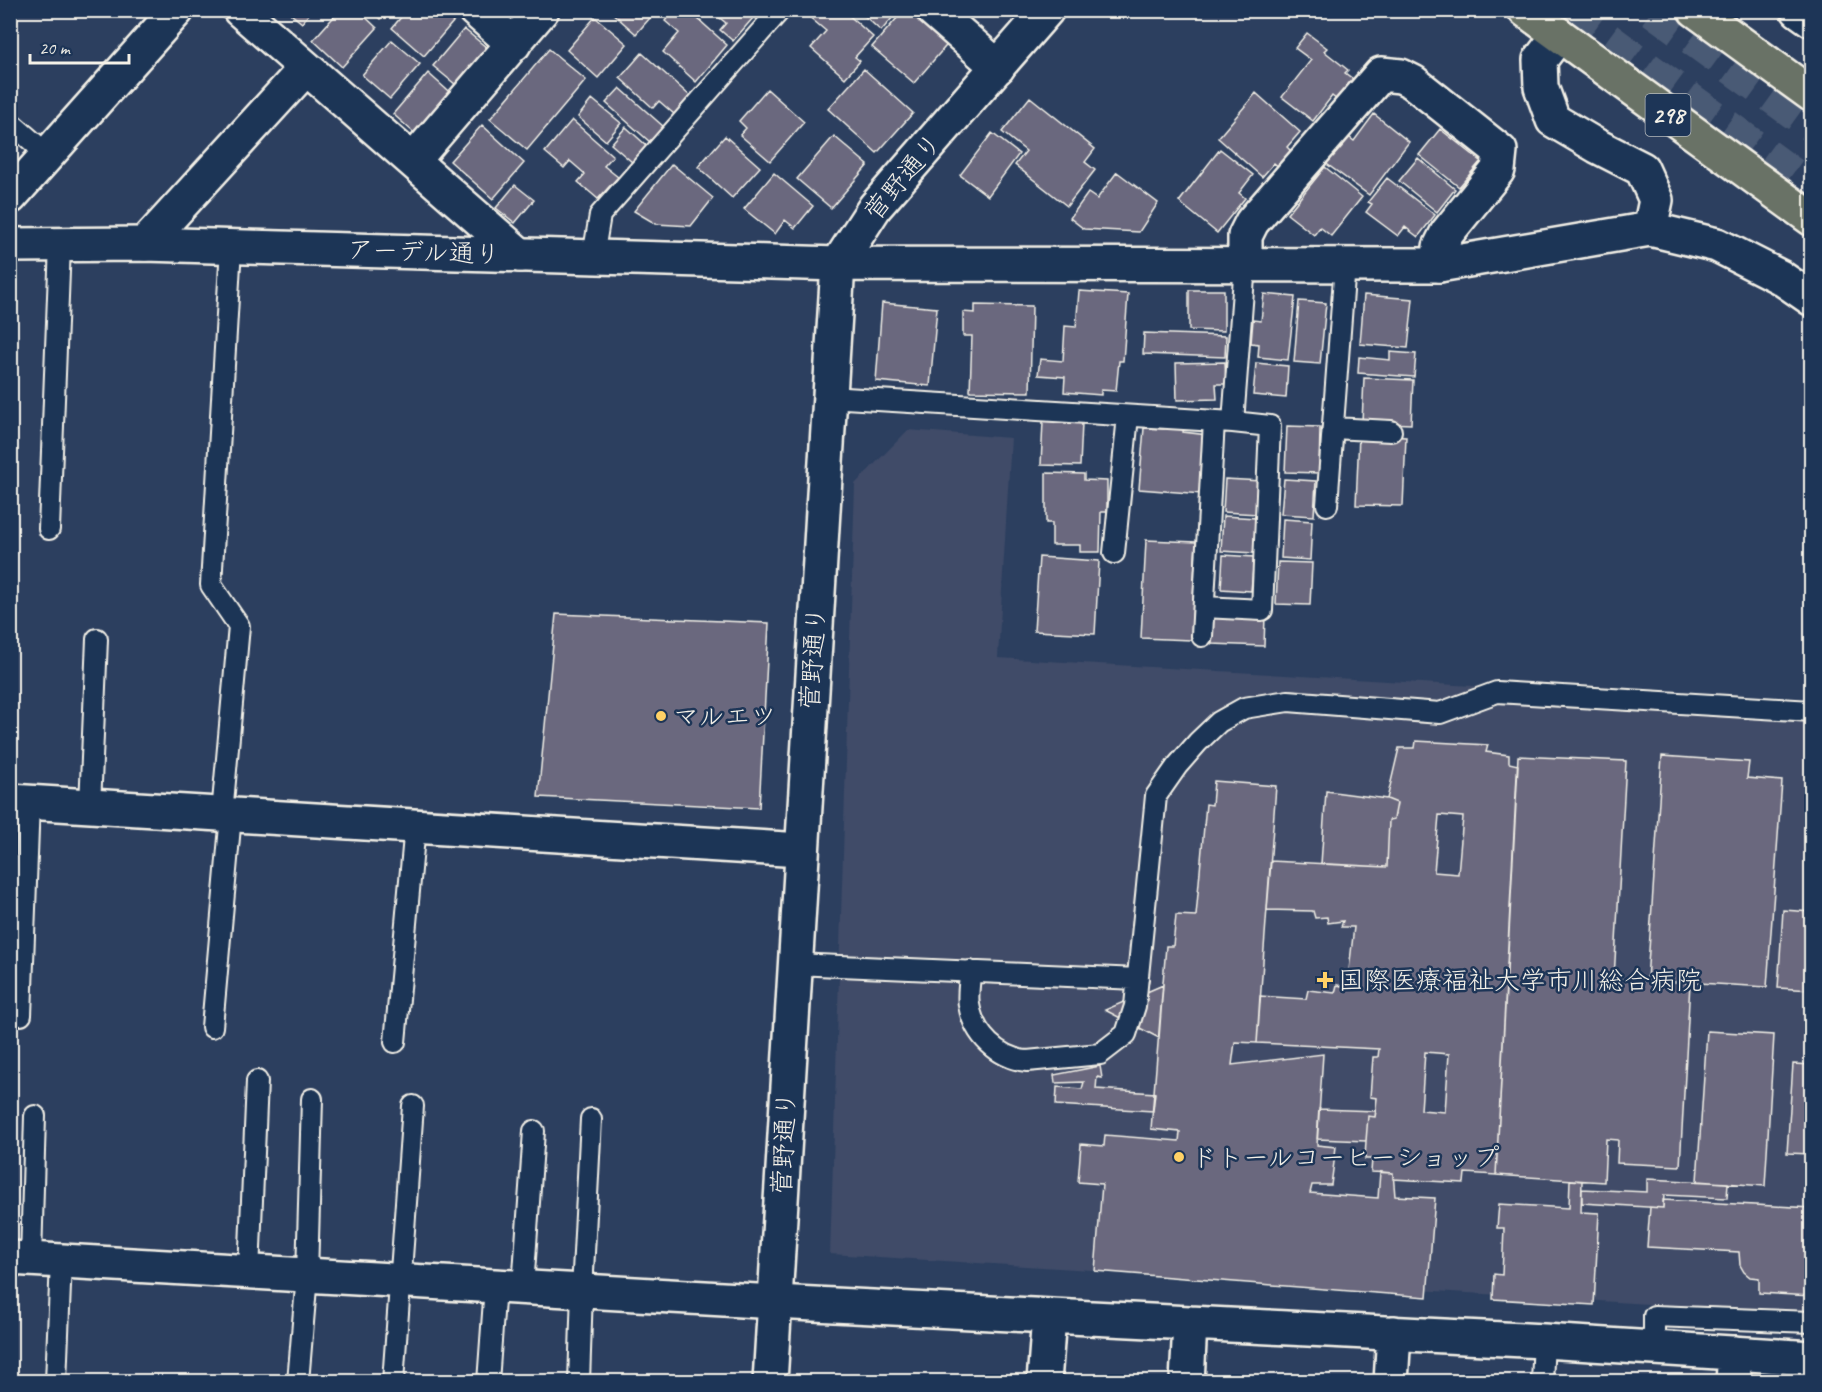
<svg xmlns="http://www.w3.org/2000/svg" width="1822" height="1392" viewBox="0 0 1822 1392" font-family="Caveat,'Klee One',sans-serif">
<rect width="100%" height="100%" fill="#2c3f5f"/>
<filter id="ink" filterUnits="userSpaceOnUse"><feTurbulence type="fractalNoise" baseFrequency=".0167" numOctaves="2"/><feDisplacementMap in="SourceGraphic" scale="12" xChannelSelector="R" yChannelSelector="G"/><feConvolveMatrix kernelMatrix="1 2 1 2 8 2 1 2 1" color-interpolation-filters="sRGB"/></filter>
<g filter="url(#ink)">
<path fill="#3f4b68" d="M908,430L1011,438L998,658L1811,706V1314L830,1254L855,484Z"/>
<path fill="#6a687e" stroke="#f4f1e8" stroke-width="1.5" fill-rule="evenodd" d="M286,10H312L302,23Z
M340,10H358L377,28L342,67L313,40Z
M370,10H387L380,19Z
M407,10H454L459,15L424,56L392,28Z
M609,10H657L636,34Z
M674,10H688L727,45L696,82L663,52L679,33L665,21Z
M718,10H760L733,41L720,30L726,23L715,14Z
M811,10H843L873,37L855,57L860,61L845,78L811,48L826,31L807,15Z
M858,10H899L881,31Z
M904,10H917L951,40L914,83L872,47Z
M595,17L627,44L598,78L567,50Z
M464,29L492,52L461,89L433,66Z
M1307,33L1327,48L1324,51L1348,70L1345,73L1353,79L1337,100L1332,96L1313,121L1282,97L1311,60L1295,48Z
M392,40L420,64L390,99L362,75Z
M549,49L586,80L527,150L490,119Z
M642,53L690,96L674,114L659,101L653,108L620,78Z
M864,69L913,113L877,153L828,109Z
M428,73L456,98L421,139L393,114Z
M620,88L664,127L650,142L606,103Z
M767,89L804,122L770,161L740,135L746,128L739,121Z
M1256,93L1300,132L1287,147L1294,154L1281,169L1274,163L1262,177L1218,138Z
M1030,97L1095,149L1085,162L1095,170L1067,206L1015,165L1026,151L1002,132Z
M592,99L621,123L606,141L578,117Z
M1374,114L1409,142L1369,195L1324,162L1345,134L1354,141Z
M572,120L613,156L604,166L618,177L598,199L578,182L585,174L570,161L564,168L545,152Z
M482,125L524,163L493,199L450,161Z
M626,127L647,146L632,162L611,144Z
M1440,129L1481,161L1459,187L1419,155Z
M992,133L1019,154L988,196L960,175Z
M725,136L760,167L732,198L698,167Z
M834,136L868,165L831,208L797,179Z
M1220,149L1253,175L1239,193L1245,198L1217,233L1179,202Z
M1418,158L1455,189L1437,212L1399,181Z
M672,164L713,198L691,226L656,224L634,211Z
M1325,167L1362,197L1331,236L1320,227L1314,235L1287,214Z
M1117,172L1158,203L1139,232L1084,229L1070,218L1088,193L1097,199Z
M774,173L813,206L795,228L785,220L775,234L744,209Z
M1387,178L1435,215L1418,237L1405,227L1398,236L1366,212L1372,204L1368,202Z
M515,185L534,200L515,223L496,208Z
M1189,290H1224V331L1189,330Z
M1079,291L1128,294L1123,361H1119L1116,391L1101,390V395L1064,392L1065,377L1038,375L1040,359L1063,361L1065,326L1076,327Z
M1264,294L1295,297L1288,360L1258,357L1259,344L1251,343L1253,320L1261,321Z
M1364,295L1413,299L1408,348L1360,344Z
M1299,301L1326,303L1320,364L1294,362Z
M882,303L937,308L930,386L876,381Z
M975,305L1032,306L1030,392L970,391L972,336H963V312L975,313Z
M1144,333L1226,336L1225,357L1143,354Z
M1390,352L1416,354L1414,377L1358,373L1359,357L1390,360Z
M1225,362L1226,384H1216L1217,399L1177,400L1176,363Z
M1256,363L1288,366L1286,398L1253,395Z
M1364,378L1413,380L1411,424L1362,422Z
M1043,421L1082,423L1080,466L1041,465Z
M1165,424L1184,425L1183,432L1208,435L1202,494L1139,489L1144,428L1164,429Z
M1287,426L1320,427L1319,473L1285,472Z
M1359,435L1406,437L1403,506L1356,505Z
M1046,473L1084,474V480L1107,481V512H1101L1100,552H1080V545H1052V523H1046Z
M1225,479L1261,481L1258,514L1223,512Z
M1284,479L1316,481L1314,516L1281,514Z
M1223,516L1256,518L1254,553L1221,551Z
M1283,519L1312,521L1310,560L1281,558Z
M1146,540L1196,542L1191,640L1141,638Z
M1223,555L1254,557L1251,591L1221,589Z
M1039,557L1099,561L1095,634L1034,631Z
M1278,562L1312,563L1310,605L1276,604Z
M556,614L769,623L759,808L538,797Z
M1213,614L1265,616L1264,646L1212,644Z
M1416,741L1488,745L1486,752L1509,755V763L1518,765L1496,1175L1465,1173L1464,1183L1393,1179V1173L1371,1172L1372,1159H1365L1366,1141L1368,1116L1375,1117L1377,1098L1370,1097L1373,1057H1378L1379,1049L1257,1043L1260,996L1306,999L1308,990L1335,993L1337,985L1347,987L1354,927H1341L1343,921L1328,923L1327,917L1315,918L1313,911L1267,910L1271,861L1387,867L1389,820L1394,819L1397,803L1387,799L1399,748H1415ZM1439,815L1463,817L1458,874L1434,872ZM1425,1052L1449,1054L1445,1112L1421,1110Z
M1518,756L1626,761L1614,979L1690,983L1680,1166L1617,1163L1618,1140L1606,1139L1604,1182L1496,1175Z
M1662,756L1749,762L1747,778L1782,781L1767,987L1647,980Z
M1214,781L1276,786L1257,1043L1235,1042L1232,1065L1323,1054L1317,1145L1336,1147L1331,1185H1312L1310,1193L1378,1198L1380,1172L1393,1173L1395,1196L1435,1198L1427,1297L1095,1271L1102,1184L1078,1182L1081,1144L1104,1146L1105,1135L1179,1141L1180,1132L1151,1129L1166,946H1173L1176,915L1196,916L1206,804L1212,805Z
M1326,791L1387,799L1397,803L1394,819L1389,820L1387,867L1321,864Z
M1783,910L1812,912V990L1778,988Z
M1163,985L1159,1038L1105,1010Z
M1707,1031L1774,1035L1765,1186L1697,1181Z
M1793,1064L1812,1065V1154L1787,1153Z
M1100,1066L1102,1078L1097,1077L1096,1089L1155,1093L1153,1111L1056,1105L1057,1087L1082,1089L1084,1082L1055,1083L1054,1075Z
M1319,1109L1376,1111L1375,1117L1368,1116L1366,1141L1317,1139Z
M1647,1179L1728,1183L1727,1198L1664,1195L1663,1208L1582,1203V1189L1647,1192Z
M1570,1180L1582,1181L1581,1212L1599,1213L1594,1305L1493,1299L1494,1274L1502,1275L1504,1228H1497L1499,1204L1569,1208Z
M1663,1200L1812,1208V1296L1759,1293V1278L1750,1277L1744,1272L1740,1265L1739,1252L1647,1247L1650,1207L1663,1208Z"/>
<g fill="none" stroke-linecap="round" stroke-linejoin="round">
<path stroke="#4a5a74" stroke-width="33" stroke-dasharray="33 16" stroke-linecap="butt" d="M1568,10L1812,188
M1652,10L1812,126"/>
<g stroke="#f4f1e8" stroke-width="24">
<path id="lane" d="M10,122L48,155
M593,257L600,215L780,10
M829,397L1233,422L1270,426L1262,610L1204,607
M1233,422L1245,264
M1333,428L1391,431
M1327,505L1345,264
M49,529L60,245
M1114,553L1128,416
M1202,636L1214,421
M90,806L97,639
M222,814L239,626L211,585L231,247
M794,964L1138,979
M970,971C970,982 967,995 969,1005C974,1035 998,1058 1027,1061L1100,1054L1126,1034L1135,1006L1156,796L1177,766L1198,742L1219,722L1244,708L1288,701L1440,713L1497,692L1812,711
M21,1015L29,802
M212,1027L231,815
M395,1042L415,826
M31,1259L35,1116
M249,1272L257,1081
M523,1287L534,1131
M1654,1348V1316L1812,1322
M56,1382L61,1261
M298,1382L307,1275L312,1099
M393,1382L413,1106
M488,1382L495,1286
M579,1382L582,1291L591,1119
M1542,1382L1544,1341"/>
</g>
<g stroke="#f4f1e8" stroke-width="38">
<path id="street" d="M240,10L520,255
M475,10L514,44
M933,10L998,67
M1798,10L1812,20
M1559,35L1540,60L1541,87L1553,120L1597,146L1642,169L1656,200L1650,229
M413,161L542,10
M10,197L177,10
M145,244L306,68
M1245,264V236L1252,222L1381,74L1401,76L1413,82L1500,151L1498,170L1447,233L1440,247L1439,265
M10,801L801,850
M10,1258L775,1302L1544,1341L1812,1358
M1044,1382L1049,1316
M1187,1382L1190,1323
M1391,1382L1394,1333
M1733,1382L1735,1353"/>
</g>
<g stroke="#f4f1e8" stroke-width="38">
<path id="secondary" d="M10,245L145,244L838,264L1439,265L1650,229L1717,245L1780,277L1812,299
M770,1382L838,264L875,207L1047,10"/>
</g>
<g stroke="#f4f1e8" stroke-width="38">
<path id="highway" d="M1525,10L1812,219
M1695,10L1812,95"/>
</g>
<use href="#lane" stroke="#1d3557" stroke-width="20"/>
<use href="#street" stroke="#1d3557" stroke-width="33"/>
<use href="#secondary" stroke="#1d3557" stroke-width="33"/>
<use href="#highway" stroke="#697266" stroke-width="33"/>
</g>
</g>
<g fill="#ffd166" stroke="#1d3557" stroke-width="2">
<circle cx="661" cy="716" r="6"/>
<path d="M1322 971h6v6h6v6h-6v6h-6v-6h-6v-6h6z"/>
<circle cx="1179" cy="1157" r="6"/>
</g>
<g text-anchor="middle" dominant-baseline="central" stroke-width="5" stroke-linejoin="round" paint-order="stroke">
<rect fill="#1d3557" stroke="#b4b9bc" stroke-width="1.5" x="1645.5" y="94" width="45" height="42" rx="4.5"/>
<g font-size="24" font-weight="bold" fill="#f4f1e8">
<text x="1668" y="115">298</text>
</g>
<g font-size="26" fill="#f4f1e8" stroke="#1d3557">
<text transform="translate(903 177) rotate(-50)">菅野通り</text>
<text transform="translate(424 252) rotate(2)">アーデル通り</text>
<text transform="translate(813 658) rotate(-86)">菅野通り</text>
<text transform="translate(784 1143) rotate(-87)">菅野通り</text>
</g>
<g font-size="26" fill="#f4f1e8" stroke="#1d3557" text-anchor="start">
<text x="673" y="716">マルエツ</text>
<text x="1338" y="980">国際医療福祉大学市川総合病院</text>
<text x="1191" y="1157">ドトールコーヒーショップ</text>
</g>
</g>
<rect width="1822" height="1392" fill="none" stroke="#1d3557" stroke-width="36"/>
<rect x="18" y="18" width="1786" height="1356" fill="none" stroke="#f4f1e8" stroke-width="2" filter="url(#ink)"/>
<path d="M30 54v9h99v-9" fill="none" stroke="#f4f1e8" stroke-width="3"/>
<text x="39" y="54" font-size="18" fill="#f4f1e8" stroke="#1d3557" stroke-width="4.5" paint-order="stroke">20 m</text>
</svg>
